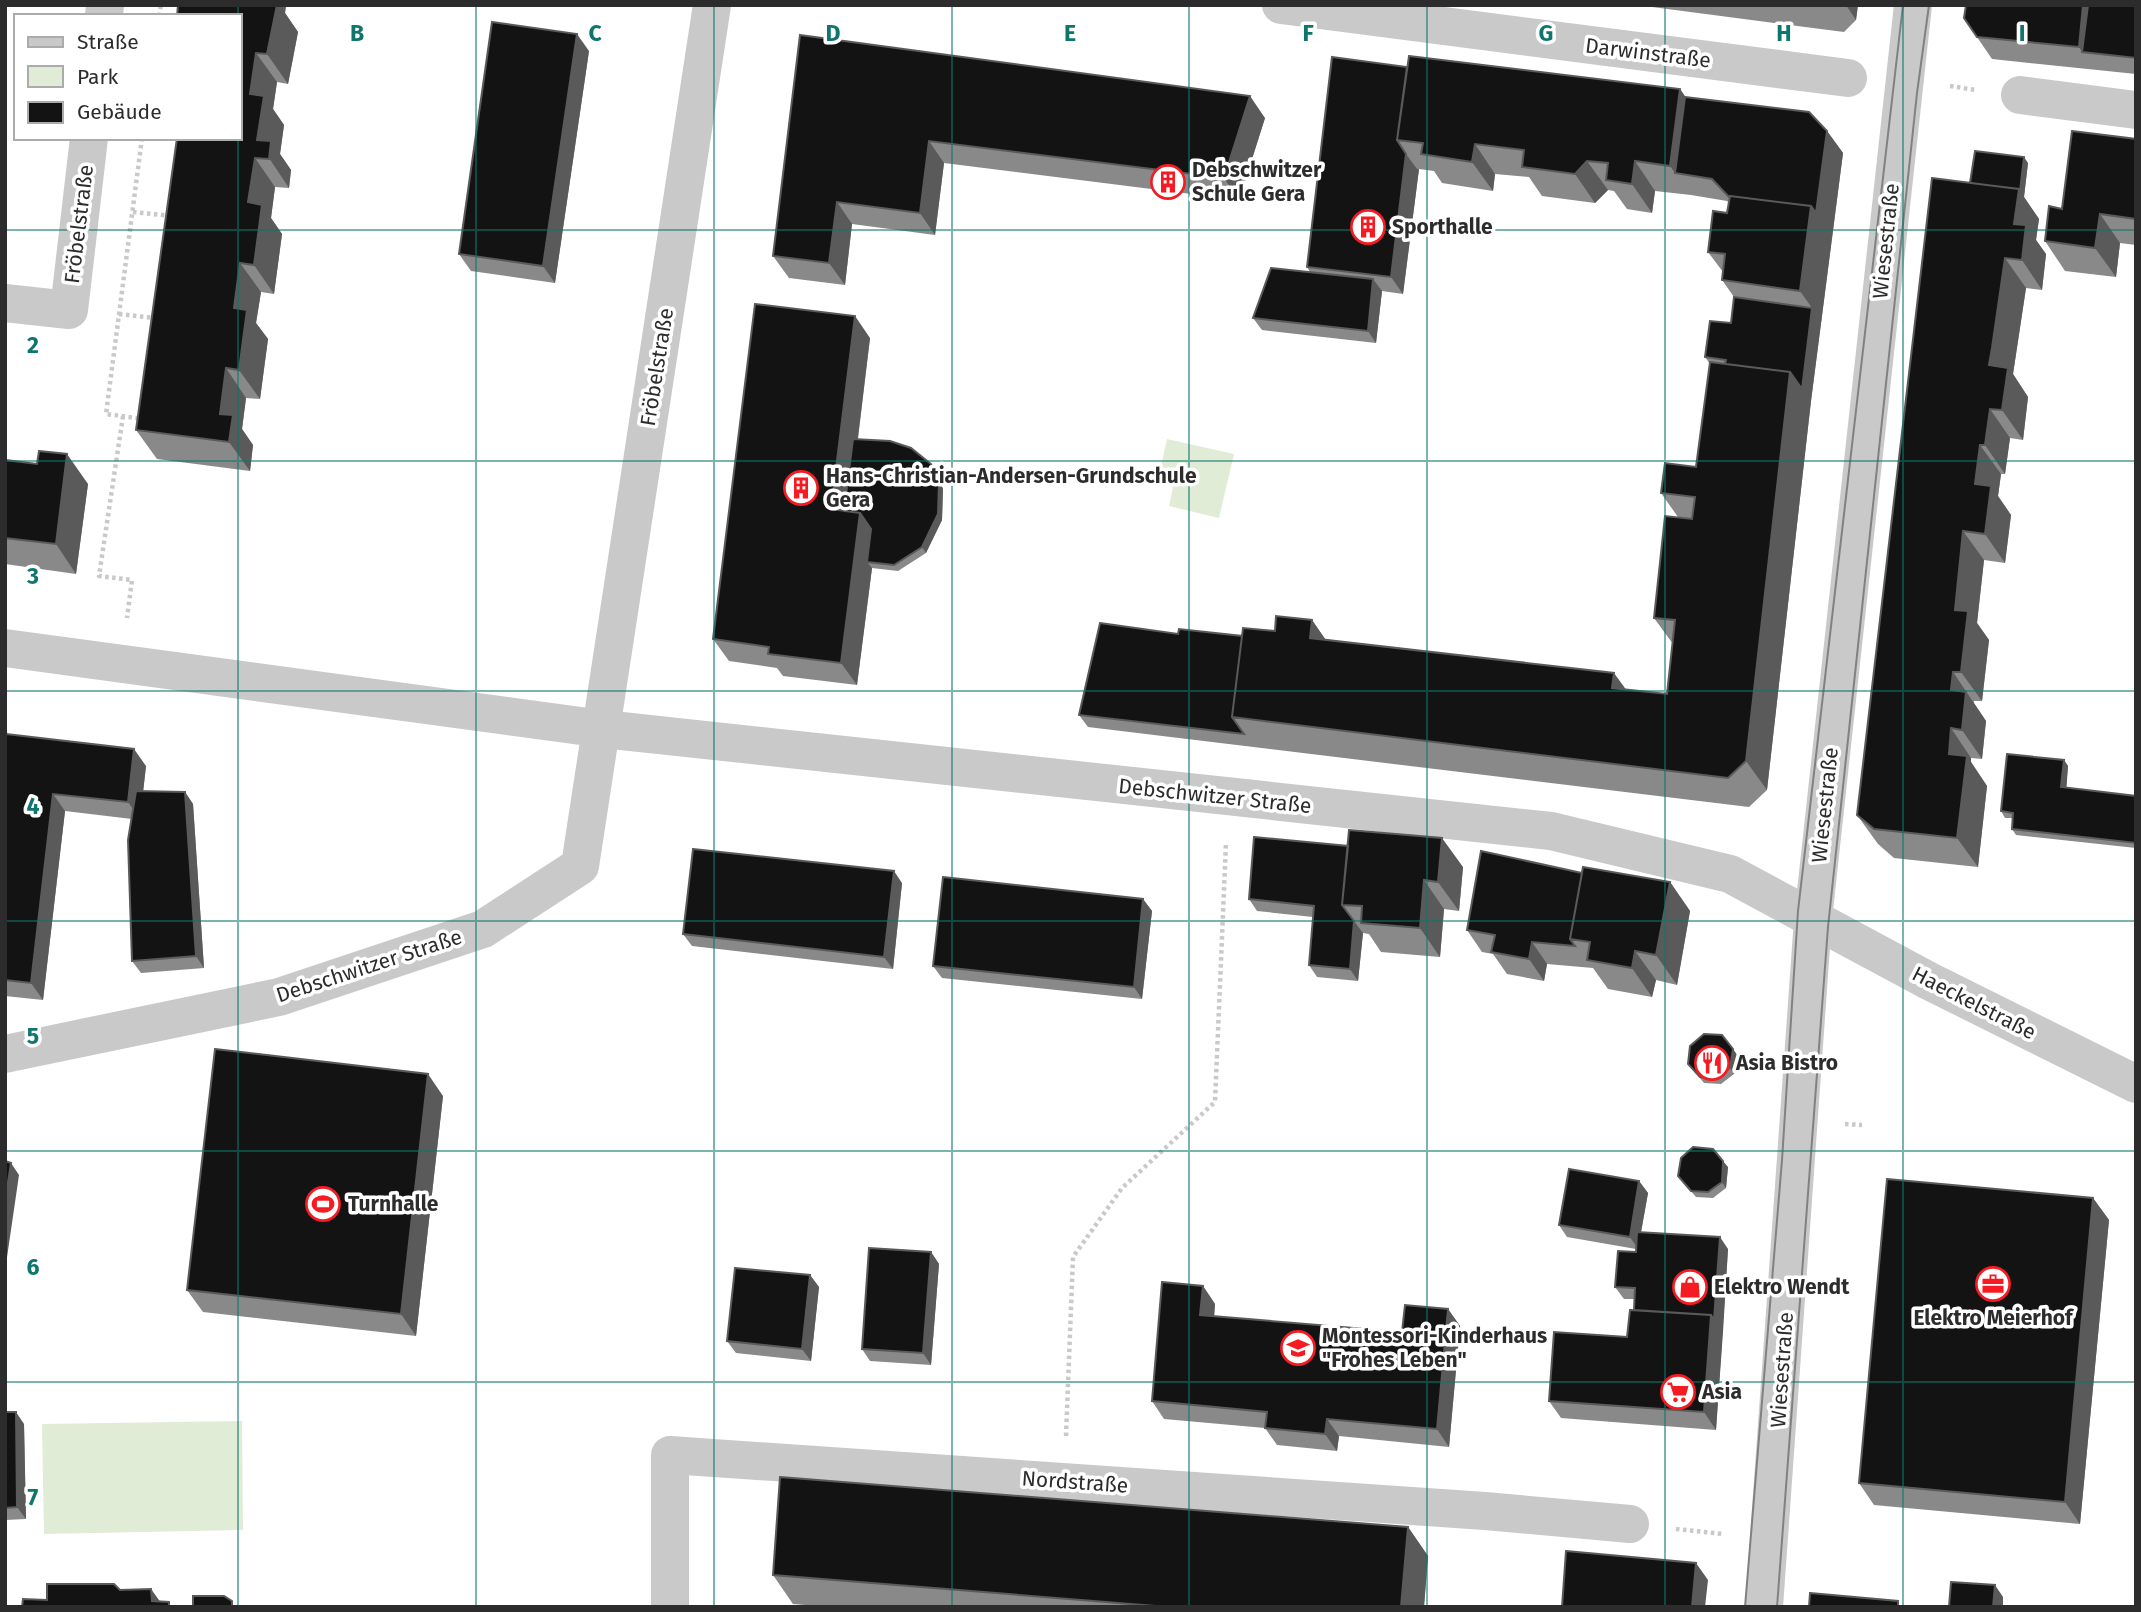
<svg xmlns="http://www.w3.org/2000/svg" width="2141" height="1612" viewBox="0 0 2141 1612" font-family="'Fira Sans',sans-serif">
<rect width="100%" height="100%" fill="#fff"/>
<path fill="#e1ecd7" d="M1167,439L1234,454L1219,518L1169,506L1174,483L1158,479Z
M242,1421L243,1530L44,1534L42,1424Z"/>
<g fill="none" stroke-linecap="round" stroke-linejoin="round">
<path stroke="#c9c9c9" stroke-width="4.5" stroke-dasharray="3.5 3.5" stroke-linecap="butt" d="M159,16L161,5
M1950,86L1976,90
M142,138L106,414L144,419
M133,212L172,216
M119,314L154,318
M123,416L99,576L132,580L127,618
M1845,1124L1862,1125
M1066,1436L1073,1257L1122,1188L1215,1102L1226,843
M1676,1529L1723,1534"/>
<path stroke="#c9c9c9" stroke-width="38" d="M1281,5L1848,78
M104,16L105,5
M2020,95L2136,110
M5,303L69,310L89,138
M5,648L603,729L1551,831L1730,874L1929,981L2136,1084
M5,1054L279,997L483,929L580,866L712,5
M670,1607V1455L1485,1511L1630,1524
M1764,1607L1813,919L1913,5"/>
<path stroke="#818181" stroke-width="2" d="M1745,1607L1782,1160L1798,911L1903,5
M1777,1607L1828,927L1917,93L1929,5"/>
</g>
<path fill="#898989" d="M178,5H286L285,13L298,32L288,84L277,82L273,109L284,125L280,154L291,170L289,188L275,187L271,218L282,234L274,294L261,292L256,323L268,339L260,399L246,398L242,429L253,445L250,471L157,459L136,430L177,142L174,138H240Z
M1637,5H1858L1856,20L1844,32Z
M2136,5V74L1992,59L1964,18Z
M800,35L1265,118L1239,200L944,163L935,235L852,224L845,285L789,278L773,256Z
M589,51L555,283L471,271L459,254Z
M1407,67L1680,89L1685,97L1827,131L1843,153L1811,401L1767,790L1749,807L1088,727L1079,715L1178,634L1242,636L1275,631L1312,620L1325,639L1625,689L1667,694L1673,644L1654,618L1678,517L1661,493L1696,467L1710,364L1705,357L1731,323L1734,297L1722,280L1723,272L1708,252L1727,213L1729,203L1727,201L1691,195L1655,191L1652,213L1627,209L1614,191L1608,190L1595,203L1542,196L1529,177L1495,174L1493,191L1442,183L1434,171L1419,169L1403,294L1382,291L1376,343L1262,330L1253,318L1310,272L1307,267Z
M2136,139V245L2120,243L2116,277L2065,271L2045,241L2062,209Z
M2028,163L2024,197L2039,219L2036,240L2046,254L2042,290L2026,288L2013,374L2028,397L2023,440L2010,438L2005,474H2001L1998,496L2011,515L2005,563L1984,560L1977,623L1989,640L1982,701H1974V703L1986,721L1982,759L1971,758V762L1987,786L1978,867L1894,858L1878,844L1857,815L1970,183Z
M870,338L858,439L935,470L943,489L942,520L926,553L898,571L872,568L857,685L783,676L777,668L729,661L713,639Z
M5,460L88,484L76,574L5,564Z
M5,739L146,766L143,792H185L193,804L204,968L141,973L132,961V819L65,811L43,1000L5,996Z
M2064,760L2068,766L2066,788L2136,796V848L2016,835L2012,829L2013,818H2005L2001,811Z
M1348,846L1463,867L1459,911L1444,909L1440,957L1381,952L1369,934L1363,933L1358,981L1317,977L1309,965L1313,917L1257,911L1249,899Z
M1582,873L1670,882L1690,911L1677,985L1656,980L1652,997L1608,989L1593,968L1547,964L1544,981L1507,974L1493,954L1482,952L1467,930Z
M902,883L893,969L692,946L683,934Z
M1143,899L1152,911L1142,999L942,978L933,966Z
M1733,1049L1737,1055L1734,1074L1721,1084L1704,1083L1688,1064Z
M443,1096L416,1336L203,1312L187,1290Z
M1728,1167L1726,1188L1713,1198L1696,1197L1678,1176Z
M1639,1181L1648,1193L1641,1232L1728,1249L1716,1430L1561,1418L1549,1401L1627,1337L1634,1310V1299H1624L1615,1287L1636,1252V1249L1567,1237L1559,1225Z
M2093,1198L2109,1220L2080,1524L1874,1505L1859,1483Z
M931,1252L939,1264L931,1365L870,1361L862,1349Z
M810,1275L819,1287L811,1361L736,1353L727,1341Z
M1203,1286L1215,1304L1214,1316L1402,1332L1448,1309L1460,1326L1449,1447L1339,1436L1337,1451L1277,1445L1265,1428L1164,1419L1152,1401Z
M5,1412L24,1424L26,1519L5,1520Z
M1408,1527L1428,1556L1424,1607H829L793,1604L773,1575Z"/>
<path fill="#5a5a5a" d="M266,5H286L285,13L298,32L288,84L267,54Z
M1846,5H1858L1856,20Z
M2083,5H2101L2082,52L2079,47Z
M577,34L589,51L555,283L543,266Z
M256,53L277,82L273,109L284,125L280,154L291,170L289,188L257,140L250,94Z
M1680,89L1701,119L1675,173L1691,195L1670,166Z
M1250,96L1265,118L1239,200L1224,178Z
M1827,131L1843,153L1811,401L1767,790L1746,761L1790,372L1812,308L1800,291L1811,206Z
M929,141L944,163L935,235L920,213Z
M1475,144L1495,174L1493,191L1472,162Z
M1406,154L1417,169H1419L1403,294L1391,277Z
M2024,157L2028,163L2024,197L2039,219L2036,240L2046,254L2042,290L2022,260L2014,224Z
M255,158L275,187L271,218L282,234L274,294L254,265L248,202Z
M1587,161L1608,190L1595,203L1575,174Z
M1635,161L1655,191L1652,213L1632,184Z
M837,202L852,224L845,285L829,263Z
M2100,214L2120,243L2116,277L2095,248Z
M2005,258L2026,288L2013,374L2028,397L2023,440L2002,410L1989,365Z
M240,263L261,292L256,323L268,339L260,399L239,370L234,308Z
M1373,279L1382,291L1376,343L1368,331Z
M855,316L870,338L847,526L831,509Z
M226,368L246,398L242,429L253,445L250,471L229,442L220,414Z
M1990,409L2010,438L2005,474L1985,445Z
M1980,445L2001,474L1998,496L2011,515L2005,563L1985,534L1975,484Z
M67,454L88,484L76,574L56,544Z
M931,464L935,470L943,489L942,520L926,553L922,547Z
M860,513L876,535L867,562L872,568L857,685L841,663Z
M1963,531L1984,560L1977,623L1989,640L1982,701L1961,672L1955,610Z
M1312,620L1332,649L1310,638Z
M1953,672L1986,721L1982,759L1962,730L1951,690Z
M1614,673L1635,702L1612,688Z
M1951,728L1971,758V762L1987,786L1978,867L1957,838L1949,754Z
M134,749L146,766L140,819L128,802Z
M2064,760L2068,766L2066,794L2061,787Z
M185,792L193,804L204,968L196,956Z
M53,794L65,811L43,1000L31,983Z
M1442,838L1463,867L1459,911L1438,882Z
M894,871L902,883L893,969L884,957Z
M1424,880L1444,909L1440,957L1420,928Z
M1670,882L1690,911L1677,985L1656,955Z
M1143,899L1152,911L1142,999L1134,987Z
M1354,921L1363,933L1358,981L1350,969Z
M1532,942L1547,964L1544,981L1529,959Z
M1635,951L1656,980L1652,997L1632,968Z
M1733,1049L1737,1055L1734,1074L1730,1068Z
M428,1074L443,1096L416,1336L401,1314Z
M1723,1161L1728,1167L1726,1188L1722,1182Z
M11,1163L19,1175L5,1271V1202Z
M1639,1181L1648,1193L1638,1249L1630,1237Z
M2093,1198L2109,1220L2080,1524L2065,1502Z
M1720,1237L1728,1249L1723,1332L1714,1320Z
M931,1252L939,1264L931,1365L923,1353Z
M810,1275L819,1287L811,1361L802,1349Z
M1203,1286L1215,1304L1213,1332L1200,1315Z
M1448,1309L1460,1326L1449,1447L1437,1429Z
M1711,1315L1723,1332L1716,1430L1704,1412Z
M16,1412L24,1424L26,1519L17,1507Z
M1327,1419L1339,1436L1337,1451L1325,1434Z
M1408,1527L1428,1556L1424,1607H1401Z
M1696,1563L1708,1580L1705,1607H1692Z
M1995,1585L2003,1597V1607H1993Z
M151,1589L164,1607L152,1601Z"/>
<path fill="#131313" stroke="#5a5a5a" stroke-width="2" d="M178,5H277L267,54L256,53L250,94L264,96L257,140L271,141L269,159L255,158L248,202L262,205L254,265L240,263L234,308L247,310L239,370L226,368L220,414L233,415L229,442L136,430L177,138H240V16H177Z
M1966,5H2083L2079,47L1977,37L1964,18Z
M2088,5H2136V58L2082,52Z
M492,22L577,34L543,266L459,254Z
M800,35L1250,96L1224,178L929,141L920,213L837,202L829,263L773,256Z
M1409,56L1680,89L1670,166L1635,161L1632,184L1606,180L1608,163L1587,161L1575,174L1522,167L1524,150L1475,144L1472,162L1421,154L1423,143L1397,140Z
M1332,57L1407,67L1397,140L1406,154L1391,277L1307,267Z
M1685,97L1809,112L1827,131L1816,213L1811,206L1730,196L1729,197L1712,179L1675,173Z
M2072,131L2136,139V219L2100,214L2095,248L2045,241L2049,206L2062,209Z
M1975,151L2024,157L2020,191L2019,189L1970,183Z
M1932,178L2019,189L2014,224L2026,225L2022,260L2005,258L1992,348L1989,365L2008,368L2002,410L1990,409L1985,445H1980L1975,484L1991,486L1985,534L1963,531L1955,610L1968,611L1961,672H1953L1951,690L1966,692L1962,730L1951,728L1949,754L1967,756L1957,838L1874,829L1857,815Z
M1730,196L1811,206L1800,291L1722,280L1725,254L1708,252L1713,211L1727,213Z
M1271,268L1373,279L1368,331L1253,318Z
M1734,297L1812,308L1802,389L1790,372L1725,364L1726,360L1705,357L1710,321L1731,323Z
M755,304L855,316L831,509L860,513L841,663L768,654L769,647L713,639Z
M1710,362L1790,372L1746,761L1728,778L1232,717L1243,628L1275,631L1276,616L1312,620L1310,638L1614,673L1612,688L1667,694L1675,620L1654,618L1665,516L1692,519L1695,497L1661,493L1665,463L1696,467Z
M853,439L890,441L911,448L931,464L939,483L938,514L922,547L894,565L867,562L871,529L860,513L844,511Z
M39,451L67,454L56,544L5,538V460L37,464Z
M1100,623L1178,634L1179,629L1242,636L1232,717L1244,734L1079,715Z
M6,734L134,749L128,802L53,794L31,983L5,980Z
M2007,754L2064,760L2061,787L2136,796V843L2012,829L2013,813L2001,811Z
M136,791L185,792L196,956L132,961L128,840Z
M1349,830L1442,838L1438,882L1424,880L1420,928L1361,923L1362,906L1342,905Z
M1254,837L1348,846L1342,905L1354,921L1350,969L1309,965L1314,906L1249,899Z
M693,849L894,871L884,957L683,934Z
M1481,851L1582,873L1570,939L1575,946L1532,942L1529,959L1491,952L1495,935L1467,930Z
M1583,867L1670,882L1656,955L1635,951L1632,968L1587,960L1590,942L1570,939Z
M943,877L1143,899L1134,987L933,966Z
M1704,1034L1722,1035L1733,1049L1730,1068L1716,1078L1700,1077L1688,1064L1690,1046Z
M215,1049L428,1074L401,1314L187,1290Z
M1693,1147L1713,1149L1723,1161L1722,1182L1708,1192L1691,1191L1678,1176L1681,1158Z
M5,1161L11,1163L5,1202Z
M1569,1169L1639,1181L1630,1237L1559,1225Z
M1887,1179L2093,1198L2065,1502L1859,1483Z
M1637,1232L1720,1237L1714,1320L1711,1315L1634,1310L1635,1288L1615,1287L1618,1251L1636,1252Z
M869,1248L931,1252L923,1353L862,1349Z
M735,1268L810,1275L802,1349L727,1341Z
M1162,1282L1203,1286L1200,1315L1402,1332L1405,1305L1448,1309L1437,1429L1327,1419L1325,1434L1265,1428L1267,1412L1152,1401Z
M1630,1310L1711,1315L1704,1412L1549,1401L1554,1332L1627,1337Z
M5,1412H16L17,1507L5,1508Z
M780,1477L1408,1527L1401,1607H1168L773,1575Z
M1566,1551L1696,1563L1692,1607H1562Z
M1951,1582L1995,1585L1993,1607H1949Z
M47,1584H114L120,1590L151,1589L152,1601L169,1602V1607H22L23,1599L47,1600Z
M1810,1593L1898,1601V1607H1809Z
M193,1596H224L232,1601V1607H193Z"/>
<path fill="none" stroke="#0f766e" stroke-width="2" stroke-opacity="0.55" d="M238,5V16M476,5V1607M714,5V1607M952,5V1607M1189,5V1607M1427,5V1607M1665,5V1607M1903,5V1607M238,138V1607M5,230H2136M5,461H2136M5,691H2136M5,921H2136M5,1151H2136M5,1382H2136"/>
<defs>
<g id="building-ring" transform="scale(1.75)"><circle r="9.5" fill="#fff" stroke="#f61b22" stroke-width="1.5"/><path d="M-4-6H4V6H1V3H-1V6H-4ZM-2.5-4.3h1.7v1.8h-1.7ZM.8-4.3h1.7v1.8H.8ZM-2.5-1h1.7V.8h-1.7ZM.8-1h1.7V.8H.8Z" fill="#f61b22"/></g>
<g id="restaurant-ring" transform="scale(1.75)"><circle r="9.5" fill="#fff" stroke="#f61b22" stroke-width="1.5"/><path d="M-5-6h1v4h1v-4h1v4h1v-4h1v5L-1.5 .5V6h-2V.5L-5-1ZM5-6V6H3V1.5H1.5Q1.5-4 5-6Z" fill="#f61b22"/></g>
<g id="stadium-ring" transform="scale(1.75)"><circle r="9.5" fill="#fff" stroke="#f61b22" stroke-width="1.5"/><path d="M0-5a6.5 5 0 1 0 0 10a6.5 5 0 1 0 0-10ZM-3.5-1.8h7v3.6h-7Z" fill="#f61b22"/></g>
<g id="office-ring" transform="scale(1.75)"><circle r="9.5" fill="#fff" stroke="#f61b22" stroke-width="1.5"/><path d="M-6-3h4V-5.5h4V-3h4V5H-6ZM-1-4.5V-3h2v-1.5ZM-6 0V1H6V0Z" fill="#f61b22"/></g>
<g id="shop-ring" transform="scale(1.75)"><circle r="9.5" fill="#fff" stroke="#f61b22" stroke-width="1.5"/><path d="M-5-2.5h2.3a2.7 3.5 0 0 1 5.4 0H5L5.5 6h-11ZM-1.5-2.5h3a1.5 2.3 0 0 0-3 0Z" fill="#f61b22"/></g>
<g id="school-ring" transform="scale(1.75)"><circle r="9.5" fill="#fff" stroke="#f61b22" stroke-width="1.5"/><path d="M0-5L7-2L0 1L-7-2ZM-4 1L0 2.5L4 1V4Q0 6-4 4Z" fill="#f61b22"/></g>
<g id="supermarket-ring" transform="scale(1.75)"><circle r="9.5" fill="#fff" stroke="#f61b22" stroke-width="1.5"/><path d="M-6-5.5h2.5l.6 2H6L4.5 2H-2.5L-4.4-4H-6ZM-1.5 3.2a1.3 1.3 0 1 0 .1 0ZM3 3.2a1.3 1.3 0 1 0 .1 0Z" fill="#f61b22"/></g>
</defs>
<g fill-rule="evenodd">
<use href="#building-ring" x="1168" y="182"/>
<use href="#building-ring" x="1368" y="227"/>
<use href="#building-ring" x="801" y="488"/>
<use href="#restaurant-ring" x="1712" y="1063"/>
<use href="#stadium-ring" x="323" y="1204"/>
<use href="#office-ring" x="1993" y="1284"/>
<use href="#shop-ring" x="1690" y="1287"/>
<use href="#school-ring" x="1298" y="1348"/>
<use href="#supermarket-ring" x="1678" y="1392"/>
</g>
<g text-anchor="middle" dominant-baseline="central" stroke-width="7" stroke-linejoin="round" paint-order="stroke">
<g font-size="21" fill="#2c2c2c" stroke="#fff">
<text transform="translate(1648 53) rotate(7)">Darwinstraße</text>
<text transform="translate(79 224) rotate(-83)">Fröbelstraße</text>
<text transform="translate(1886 241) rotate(-84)">Wiesestraße</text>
<text transform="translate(657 367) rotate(-81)">Fröbelstraße</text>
<text transform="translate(1215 796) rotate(6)">Debschwitzer Straße</text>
<text transform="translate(1825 805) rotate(-84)">Wiesestraße</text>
<text transform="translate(369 966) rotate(-18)">Debschwitzer Straße</text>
<text transform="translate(1974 1003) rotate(27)">Haeckelstraße</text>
<text transform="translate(1782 1370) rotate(-86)">Wiesestraße</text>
<text transform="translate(1075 1482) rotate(4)">Nordstraße</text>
</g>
<g font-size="21" font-weight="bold" fill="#2c2c2c" stroke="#fff" text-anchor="start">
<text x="1192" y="170">Debschwitzer<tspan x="1192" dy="24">Schule Gera</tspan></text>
<text x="1392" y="227">Sporthalle</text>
<text x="826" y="476">Hans-Christian-Andersen-Grundschule<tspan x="826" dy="24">Gera</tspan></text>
<text x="1736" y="1063">Asia Bistro</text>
<text x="348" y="1204">Turnhalle</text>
<text x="1714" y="1287">Elektro Wendt</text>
<text x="1993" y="1318" text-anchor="middle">Elektro Meierhof</text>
<text x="1322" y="1336">Montessori-Kinderhaus<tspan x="1322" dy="24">"Frohes Leben"</tspan></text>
<text x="1702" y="1392">Asia</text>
</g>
</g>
<g font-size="23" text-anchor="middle" font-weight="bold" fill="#0f766e" stroke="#fff" stroke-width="7" stroke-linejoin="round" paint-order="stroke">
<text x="357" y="41">B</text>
<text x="595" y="41">C</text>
<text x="833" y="41">D</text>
<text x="1070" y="41">E</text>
<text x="1308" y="41">F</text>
<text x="1546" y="41">G</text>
<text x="1784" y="41">H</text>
<text x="2022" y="41">I</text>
<text x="33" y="353">2</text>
<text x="33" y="584">3</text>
<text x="33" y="814">4</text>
<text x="33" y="1044">5</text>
<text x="33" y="1275">6</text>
<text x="33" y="1505">7</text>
</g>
<rect width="2141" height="1612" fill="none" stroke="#2c2c2c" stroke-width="14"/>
<rect x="14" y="14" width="228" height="126" fill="#ffffff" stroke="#ababab" stroke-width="2"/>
<rect x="28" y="37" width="35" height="10" fill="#c9c9c9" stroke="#ababab" stroke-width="2"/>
<text x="77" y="49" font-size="21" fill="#2c2c2c">Straße</text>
<rect x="28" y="66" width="35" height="21" fill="#e1ecd7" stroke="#ababab" stroke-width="2"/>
<text x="77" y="84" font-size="21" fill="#2c2c2c">Park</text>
<rect x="28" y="102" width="35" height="21" fill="#131313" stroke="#ababab" stroke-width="2"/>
<text x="77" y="119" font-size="21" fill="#2c2c2c">Gebäude</text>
</svg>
